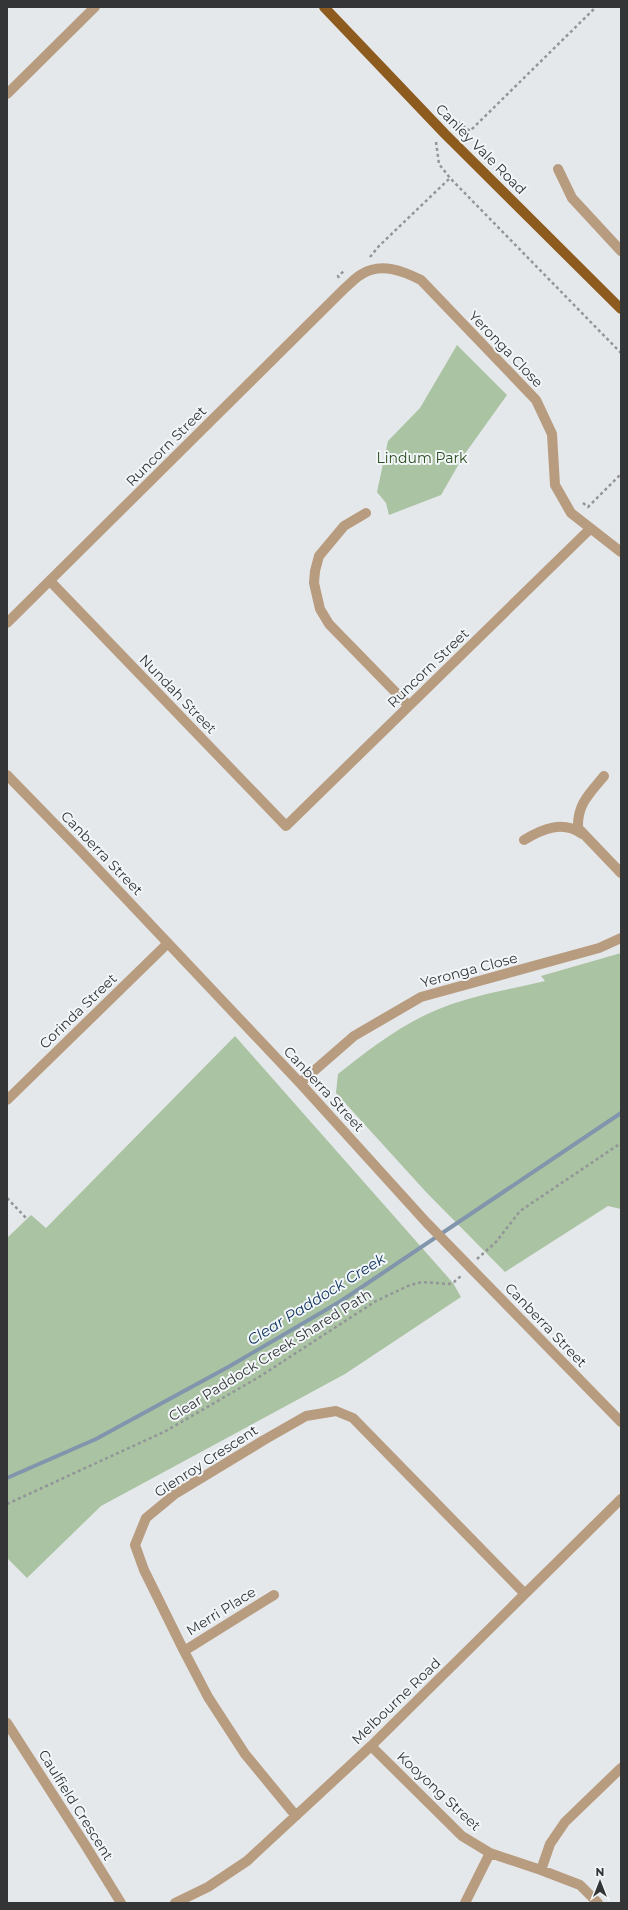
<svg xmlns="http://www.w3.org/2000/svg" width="628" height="1910" viewBox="0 0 628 1910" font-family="Montserrat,sans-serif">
<rect width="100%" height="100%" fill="#e5e8eb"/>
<path fill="#aac3a2" d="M457,345L507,395L464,455L441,495L389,515L386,503L377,492L388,441L420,408Z
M621,953V1209L608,1206L505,1272L426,1192L336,1093L338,1074C371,1048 404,1022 444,1007C476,995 511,989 545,981L541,976Z
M235,1036L453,1283L461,1297L345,1374L101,1506L27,1578L7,1558V1238L31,1215L46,1228Z"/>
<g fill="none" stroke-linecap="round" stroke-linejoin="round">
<path stroke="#8195ac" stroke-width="4" d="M7,1478L96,1439L230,1366L341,1301L621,1113"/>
<path stroke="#939698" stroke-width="2.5" stroke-dasharray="3 3" stroke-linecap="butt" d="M453,126L458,122L470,131L596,7
M436,142L439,164L450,178L621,353
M370,257L379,246L450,178
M339,278L338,276L344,271
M583,503L588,507L621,474
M7,1198L27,1219
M477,1259L496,1242L520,1211L621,1143
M7,1504L164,1432L259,1377L376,1301L410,1285L422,1282L449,1284L454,1282L462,1275"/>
<path stroke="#b89c7f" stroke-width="10" d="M7,94L95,7
M558,169L572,198L621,251
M366,513L344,526L319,556L315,571L314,583L320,609L329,624L409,706
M50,581L286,826L590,529
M7,623L345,288C351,283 356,277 362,274C381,262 403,271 421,280L536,400L552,434L555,485L571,513L621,552
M7,775L80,850L300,1083L426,1222L621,1422
M604,776C590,793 577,804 578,828L621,873
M524,840C542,829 563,820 582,834
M300,1083L354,1036L421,997L599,948L621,938
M7,1100L168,943
M184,1651L274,1595
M7,1723L84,1843L121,1903
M371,1746L462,1836L490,1853L541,1870L580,1885L598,1903
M296,1816L245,1754L208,1697L184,1651L144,1570L135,1545L146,1518L175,1494L264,1440L306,1416L336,1411L353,1418L525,1594
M541,1870L550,1844L565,1822L621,1768
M175,1903L208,1887L247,1861L371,1746L621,1499
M465,1903L490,1853"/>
<path stroke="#8d5b1e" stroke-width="10" d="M324,7L445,134L621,309"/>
</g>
<g text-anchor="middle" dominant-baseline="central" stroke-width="4" stroke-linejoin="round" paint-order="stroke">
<g font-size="14" fill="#333536" stroke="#f2f6f8">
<text transform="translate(481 149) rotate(45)">Canley Vale Road</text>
<text transform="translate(506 349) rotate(46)">Yeronga Close</text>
<text transform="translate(166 446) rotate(-45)">Runcorn Street</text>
<text transform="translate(428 668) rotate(-44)">Runcorn Street</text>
<text transform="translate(178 694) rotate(46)">Nundah Street</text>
<text transform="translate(102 853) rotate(46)">Canberra Street</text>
<text transform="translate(469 970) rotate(-15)">Yeronga Close</text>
<text transform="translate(78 1011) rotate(-44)">Corinda Street</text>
<text transform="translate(324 1089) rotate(47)">Canberra Street</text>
<text transform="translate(546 1325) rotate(46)">Canberra Street</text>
<text transform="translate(270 1355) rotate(-32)">Clear Paddock Creek Shared Path</text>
<text transform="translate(206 1461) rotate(-33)">Glenroy Crescent</text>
<text transform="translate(221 1611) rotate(-32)">Merri Place</text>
<text transform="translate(396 1701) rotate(-44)">Melbourne Road</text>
<text transform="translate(439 1791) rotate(43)">Kooyong Street</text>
<text transform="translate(76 1805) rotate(58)">Caulfield Crescent</text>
</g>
<g font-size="14" fill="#2b4f1e" stroke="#f2f6f8">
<text x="422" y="458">Lindum Park</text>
</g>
<g font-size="15" font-style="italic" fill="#0e335e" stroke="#f2f6f8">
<text transform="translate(316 1299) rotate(-32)">Clear Paddock Creek</text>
</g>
</g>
<rect width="628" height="1910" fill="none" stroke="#333536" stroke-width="16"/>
<g transform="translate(600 1882)" stroke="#f2f6f8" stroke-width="3" paint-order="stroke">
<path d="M0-3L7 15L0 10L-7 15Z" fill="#333536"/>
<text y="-6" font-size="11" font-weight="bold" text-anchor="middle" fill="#333536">N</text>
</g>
</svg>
